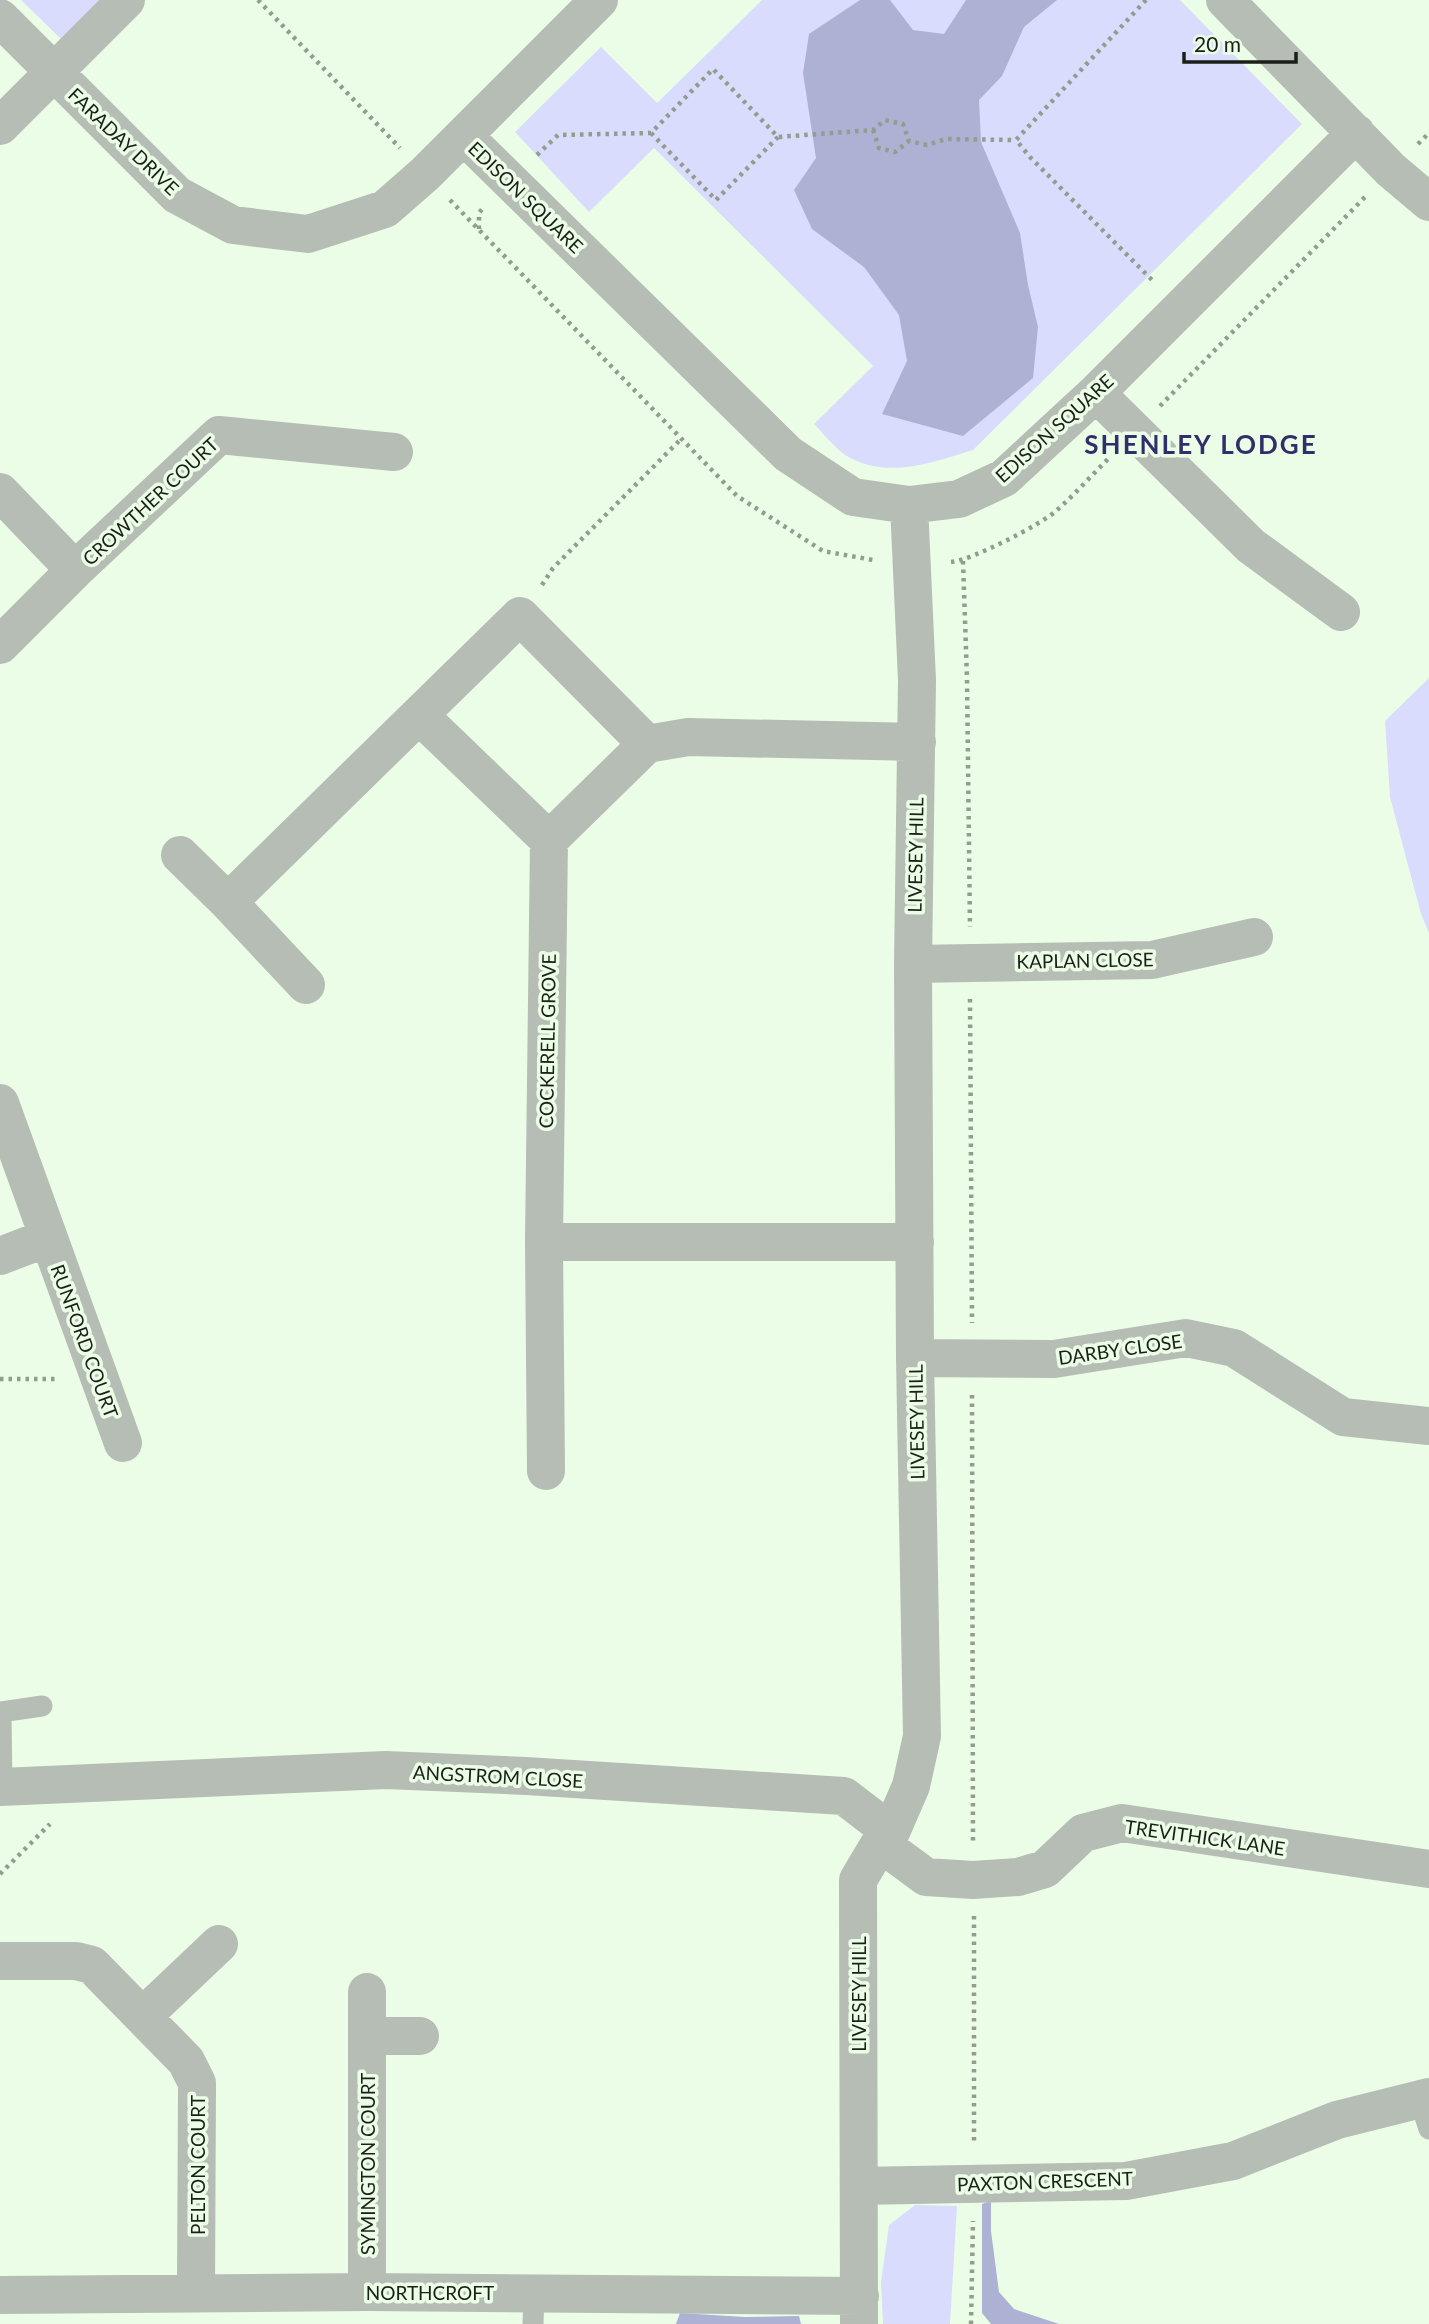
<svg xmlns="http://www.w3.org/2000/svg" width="1429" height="2324" viewBox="0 0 1429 2324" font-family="Lato,sans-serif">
<rect width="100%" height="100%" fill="#ecfde7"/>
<path fill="#d9dcfc" d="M21,0H100L62,40Z
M762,0H1180L1302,124L973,450C931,463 886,480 845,455C834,447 823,433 814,424L873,366L654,148L589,212L515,132L601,47L657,103Z
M1429,678V933L1421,914L1390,797L1385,721Z
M915,2205L957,2206L950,2324H883L881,2282L889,2225Z"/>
<path fill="#adb1d3" d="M860,0H890L913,30L944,34L966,0H1057L1024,27L1002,76L979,100L981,142L1020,233L1028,285L1038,327L1033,378L963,436L882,414L907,361L899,315L864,267L812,229L794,190L816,158L803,73L809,34Z
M991,2201V2231L999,2292L1014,2309L1059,2324H991L982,2313V2204Z
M680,2313L745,2317L799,2316L801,2324H676Z"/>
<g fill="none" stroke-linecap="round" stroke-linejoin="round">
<path stroke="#919d8e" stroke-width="4.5" stroke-dasharray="3.5 5" stroke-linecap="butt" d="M258,0L400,148
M1146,0L1016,140L1030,157L1155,283
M873,130L879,148L895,152L909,141
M651,133L716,200L778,137
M1418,144L1429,133
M537,155L558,135L651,133L713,69L778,137L873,130L885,120L903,124L909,141L927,145L946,139L1016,140
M450,200L737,496L823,551L873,560
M479,229V213L483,208
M1160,406L1365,197
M963,561L967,679L970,927
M951,562C972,560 1040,525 1056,511C1075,494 1092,475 1110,457
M542,585L553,568L681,439
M970,999L972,1323
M0,1379H59
M972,1395L973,1844
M0,1874L50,1824
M974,1916V2145
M971,2324L973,2221"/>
<path stroke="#b6bdb4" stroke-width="21" d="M0,1712L42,1706
M1,1713L2,1787
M1419,2098L1429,2129
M533,2324L534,2293"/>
<path stroke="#b6bdb4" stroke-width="38" d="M1225,0L1391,170L1429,202
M0,18L177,195L233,225L308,234L385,209L425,174L599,0
M0,126L126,0
M464,136L788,454L853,497L909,505L959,499L1004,478L1096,393L1356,133
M1096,393L1251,546L1341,612
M0,492L75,570L219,435L394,452
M0,645L75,570
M420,716L549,840
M180,855L228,902L306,985
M228,902L520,616L647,744
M913,964L1152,960L1254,937
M0,1103L123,1443
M544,1242L546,1471
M915,1242H544L549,840L647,744L688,737L917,742
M0,1256L47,1238
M915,1358L1054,1359L1186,1338L1234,1348L1343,1417L1429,1426
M0,1787L386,1770L526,1776L844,1796L891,1832
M880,1843L926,1877L973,1880L1018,1877L1045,1869L1083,1833L1122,1823L1429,1869
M0,1961H76L92,1965L186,2061L197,2083L196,2292
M143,2016L219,1944
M367,2036H420
M859,2186L1126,2181L1233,2161L1337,2120L1429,2097
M367,2292V1992
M0,2295L367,2292L860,2296
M859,2324L858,1880L880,1843L891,1832L911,1786L922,1736L915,1358L913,964L917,680L909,505"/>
</g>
<g text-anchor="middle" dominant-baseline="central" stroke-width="7" stroke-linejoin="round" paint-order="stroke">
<g font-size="19" fill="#1a1f18" stroke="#ecfde7">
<text transform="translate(124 141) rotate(44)">FARADAY DRIVE</text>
<text transform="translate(526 197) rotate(44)">EDISON SQUARE</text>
<text transform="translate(1054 428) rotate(-42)">EDISON SQUARE</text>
<text transform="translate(150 501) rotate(-43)">CROWTHER COURT</text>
<text transform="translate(915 855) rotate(-89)">LIVESEY HILL</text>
<text transform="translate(1085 960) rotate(-1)">KAPLAN CLOSE</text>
<text transform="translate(547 1041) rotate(-89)">COCKERELL GROVE</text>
<text transform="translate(85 1341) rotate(70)">RUNFORD COURT</text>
<text transform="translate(1120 1349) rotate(-8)">DARBY CLOSE</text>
<text transform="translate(916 1422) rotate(-91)">LIVESEY HILL</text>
<text transform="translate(498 1776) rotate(3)">ANGSTROM CLOSE</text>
<text transform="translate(1205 1837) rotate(8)">TREVITHICK LANE</text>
<text transform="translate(858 1994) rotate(-90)">LIVESEY HILL</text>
<text transform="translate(367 2164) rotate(-90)">SYMINGTON COURT</text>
<text transform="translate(197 2165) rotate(-90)">PELTON COURT</text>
<text transform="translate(1045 2181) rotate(-2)">PAXTON CRESCENT</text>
<text x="430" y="2292">NORTHCROFT</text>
</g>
<g font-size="26" font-weight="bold" letter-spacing="2" fill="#312f6a" stroke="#ecfde7">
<text x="1201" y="444">SHENLEY LODGE</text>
</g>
</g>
<path d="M1184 52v10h112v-10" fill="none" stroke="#1a1f18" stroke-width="3.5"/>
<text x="1194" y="52" font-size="21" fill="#1a1f18" stroke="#ecfde7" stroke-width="5" paint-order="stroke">20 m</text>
</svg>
